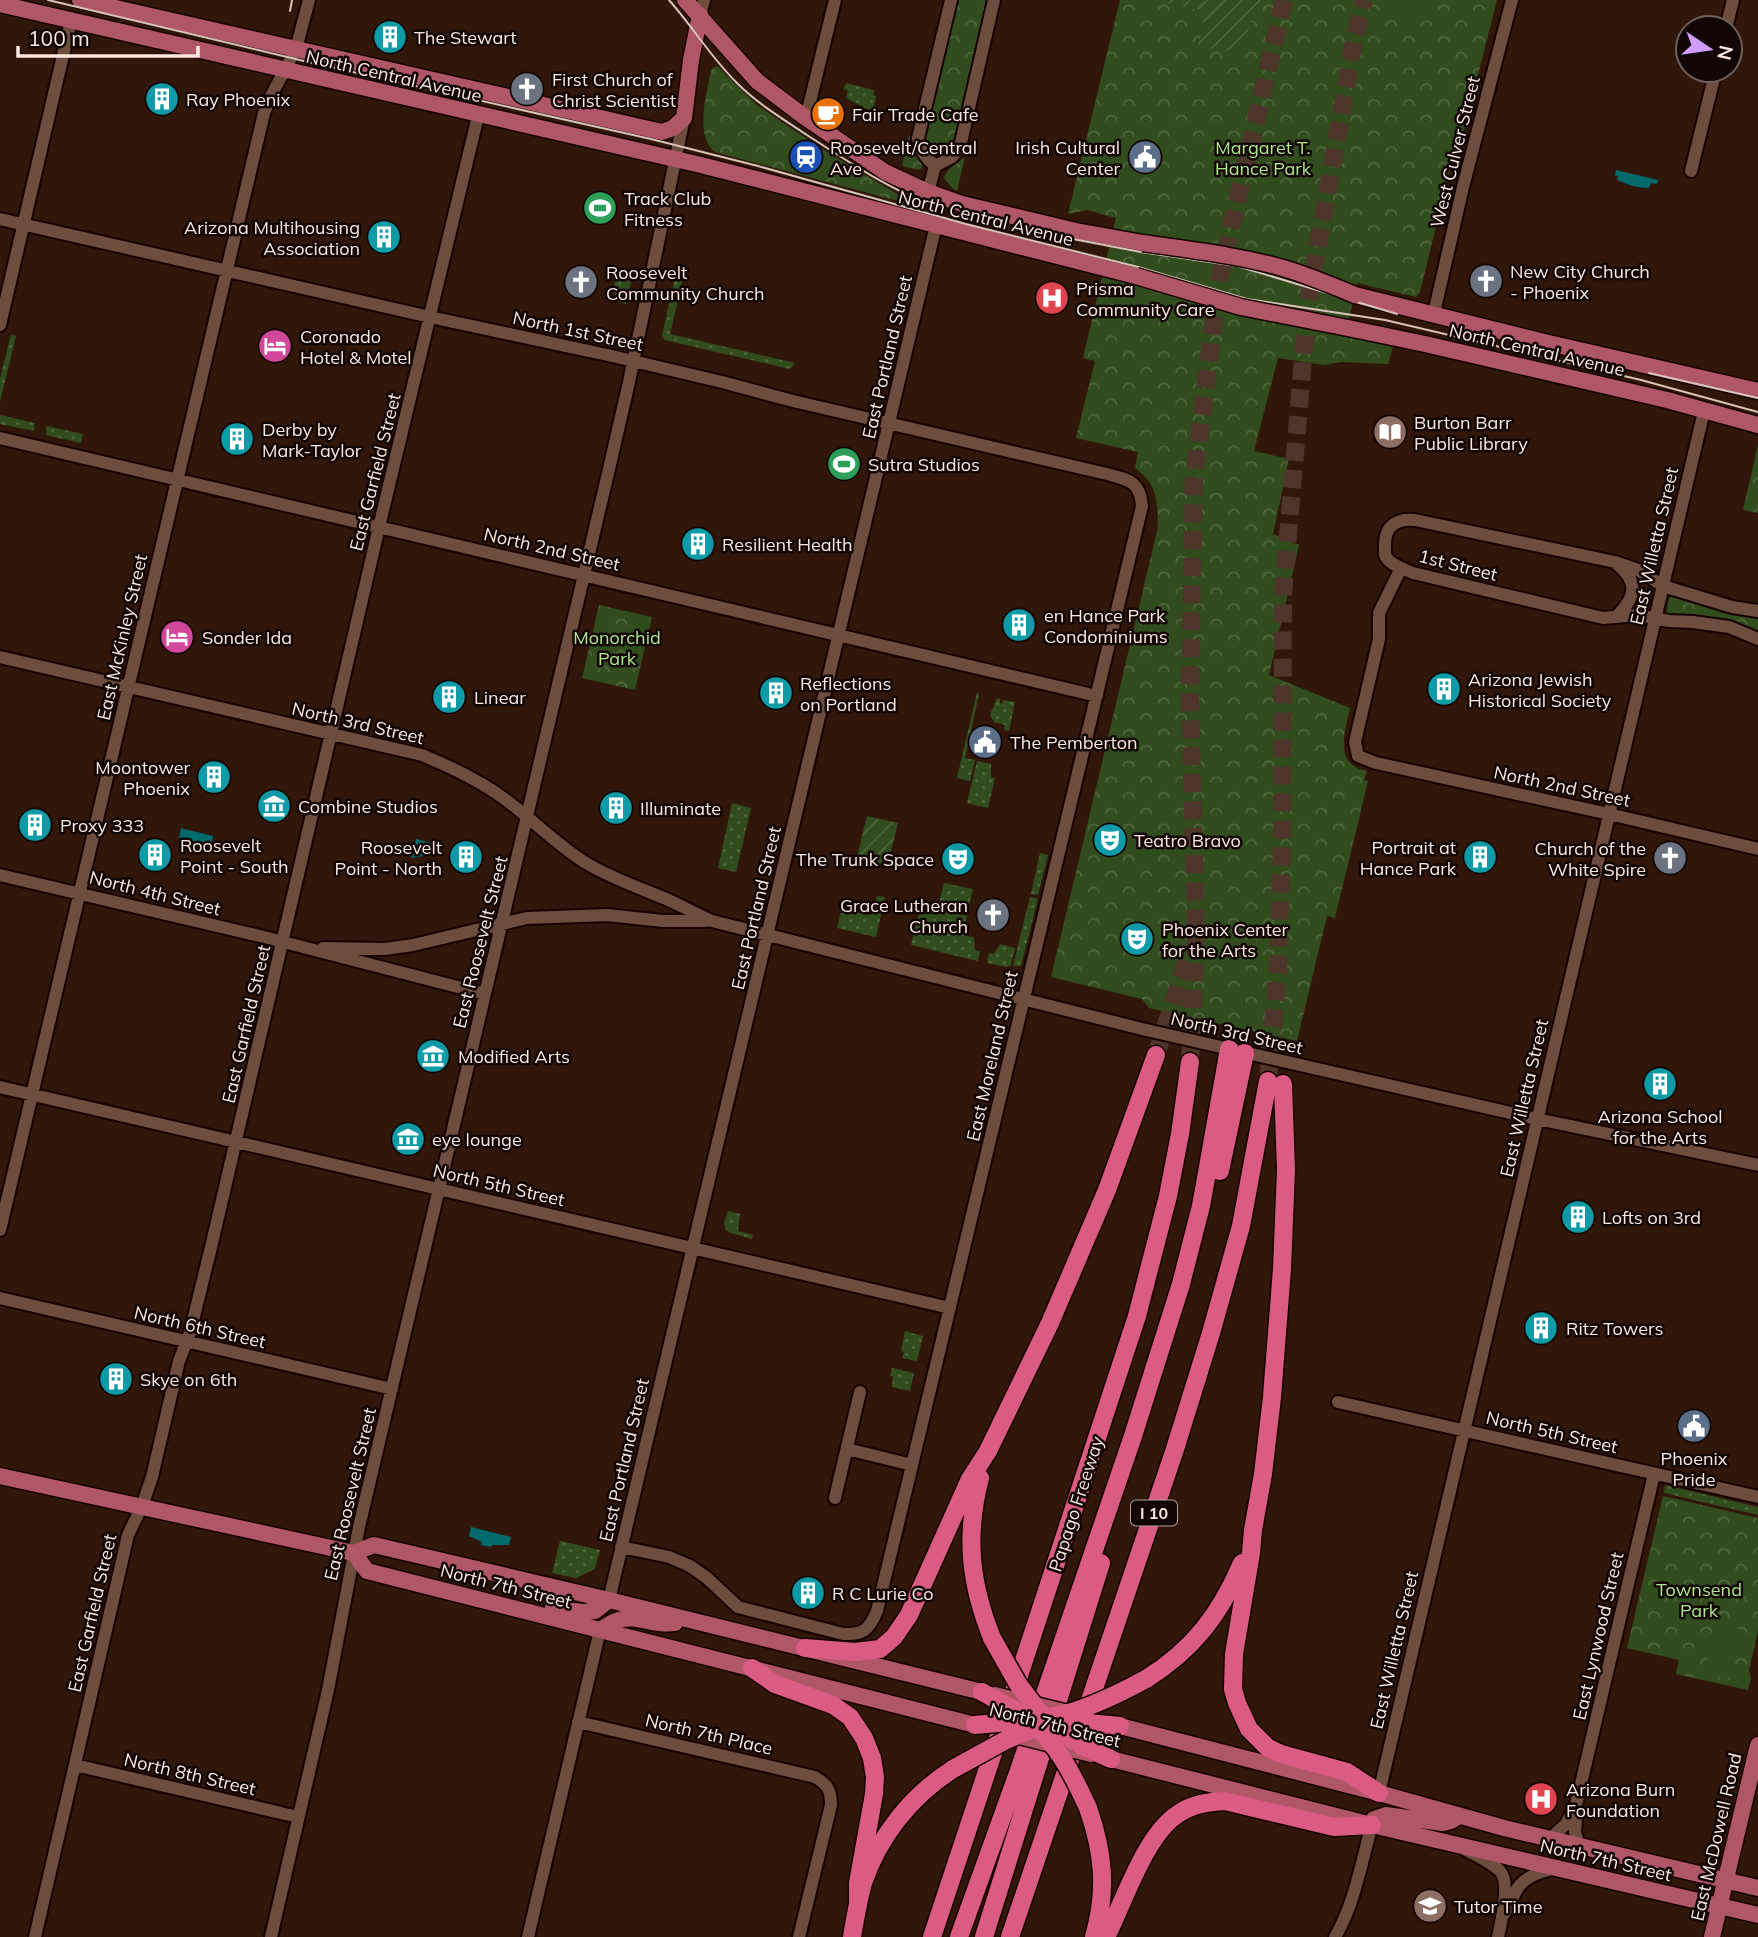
<svg xmlns="http://www.w3.org/2000/svg" width="1758" height="1937" viewBox="0 0 1758 1937" font-family="Mulish,sans-serif">
<defs>
<pattern id="grass-dots" width="8" height="8" patternUnits="userSpaceOnUse" patternTransform="scale(1.75)"><rect width="8" height="8" fill="#314d1e"/><path d="M2 2h.1M6 6h.1" fill="none" stroke="#50673e" stroke-width="1.8" stroke-linecap="round"/></pattern>
<pattern id="park-crowns" width="20" height="18" patternUnits="userSpaceOnUse" patternTransform="scale(1.75)"><rect width="20" height="18" fill="#314d1e"/><path d="M2 6a3 3 0 1 1 6 0M12 15a3 3 0 1 1 6 0" fill="none" stroke="#50673e"/></pattern>
<pattern id="garden-furrows" width="10" height="10" patternUnits="userSpaceOnUse" patternTransform="scale(1.75)"><rect width="10" height="10" fill="#314d1e"/><path d="M-1 1l2-2M0 10L10 0M9 11l2-2" fill="none" stroke="#50673e"/></pattern>
</defs>
<rect width="100%" height="100%" fill="#31170a"/>
<path fill="url(#grass-dots)" d="M846,83L874,90L873,95L876,96L873,112L846,98L848,91L844,89Z
M677,269H685L670,334L795,363L790,369L665,340L662,335Z
M626,270H630L628,281L631,282L626,304L614,301L618,298L612,290L617,276L624,278Z
M12,335L16,336L0,402V379L10,338Z
M0,415L35,423L34,431L0,424Z
M46,426L83,434L81,443L46,435Z
M977,693L979,694L965,758L975,760L970,781L957,778Z
M997,698L1000,699V703L1002,704L1003,700L1015,702L1009,731L1004,730L1005,725L994,722L990,715Z
M977,761L991,764V777L995,778L988,808L967,803Z
M732,803L751,808L736,872L718,868Z
M1040,853L1048,855L1038,895L1031,894Z
M944,883L973,889L967,913L938,907Z
M877,896L885,897L876,937L837,928L843,904L846,905L845,912L856,914L857,911L860,914L862,912L872,915Z
M1030,897L1038,899L1021,966H1013Z
M921,905L967,916L963,933L965,936L974,937L975,950L980,951L978,961L911,945Z
M1000,944L1015,948L1011,965L1007,967L987,963L989,953L994,954Z
M728,1211L740,1214L738,1231L753,1235L752,1239L731,1233L726,1230L724,1223Z
M905,1331L923,1336L917,1361L902,1358L904,1352L901,1351Z
M892,1368L914,1373L910,1391L892,1387L893,1376H890Z
M1665,1485L1758,1507V1515L1664,1493Z
M560,1541L600,1550L595,1569L576,1578L552,1573Z"/>
<path fill="url(#park-crowns)" d="M955,0H989L955,146L943,158C928,157 929,153 922,141Z
M1120,0H1497L1463,134L1456,144L1420,292L1416,297L1357,283L1345,336L1393,347L1388,364L1341,362L1324,365L1278,358L1254,451L1289,459L1273,534L1299,545L1269,675L1350,708C1345,731 1333,765 1367,771L1364,780L1368,781L1335,918L1327,916L1297,1041L1149,1008L1142,999L1051,977L1158,527C1157,500 1158,485 1135,468L1138,452L1076,438L1095,361L1083,358L1116,218L1087,210L1068,214Z
M717,66L757,105L822,149L909,201V204L715,152C694,136 707,93 711,70Z
M909,136L913,137C914,150 923,156 922,168L919,170L902,166Z
M965,157L957,191L952,188L944,178C946,169 958,162 965,157Z
M1758,445V513L1743,510Z
M1673,593L1758,613V635L1670,614L1667,612C1667,605 1668,597 1673,593Z
M599,605L652,617L635,690L582,678Z
M1663,1496L1758,1518V1630L1749,1670L1751,1678L1748,1690L1676,1674L1679,1660L1627,1648Z"/>
<path fill="url(#garden-furrows)" d="M1154,0H1268L1251,22L1245,38L1237,49L1226,51L1198,47L1205,11Z
M867,816L898,823L888,863L885,865L857,857Z"/>
<path fill="#314d1e" d="M1387,0H1434L1429,18L1385,8Z
M1716,1623L1742,1630L1730,1679L1704,1673Z"/>
<path fill="#026a6d" d="M1616,170L1658,180L1657,184L1651,183L1649,188C1638,188 1628,185 1617,180L1618,176L1615,175Z
M181,828L213,836L211,846L179,839Z
M416,839L439,845L437,854L411,858Z
M471,1527L511,1537L509,1545H492L491,1547L481,1545L482,1542L469,1536Z"/>
<g fill="none" stroke-linecap="round" stroke-linejoin="round">
<path stroke="#4f362a" stroke-width="18" stroke-dasharray="18 9" stroke-linecap="butt" d="M1156,1055L1188,958
M1190,1062L1196,935L1190,696L1194,477L1219,280L1284,0
M1268,1081L1278,969L1282,847L1283,594L1308,301L1354,42L1364,0"/>
<g stroke="#180200" stroke-width="16">
<path id="minor" d="M700,15L704,0
M1726,28L1733,0
M806,118L835,0
M935,166L952,157L960,147L994,0
M935,166C925,157 920,151 918,138L951,0
M1691,171L1716,70
M928,192L935,166
M0,219L430,317L612,356L722,382L793,401L1107,474C1129,480 1140,481 1142,506L877,1611C869,1630 863,1635 843,1634L738,1607L707,1578L690,1566L669,1557L621,1547
M1434,313L1463,187L1512,0
M0,325L71,21
M0,438L1097,696
M1617,564C1639,582 1636,597 1617,616
M1401,568L1379,613V639L1355,742L1358,756L1376,763L1609,814L1758,849
M1758,611L1732,607L1663,586L1638,570L1615,562L1415,520C1398,518 1385,525 1385,544C1385,545 1385,553 1385,555C1389,565 1404,569 1413,573L1603,618L1638,615L1669,621L1693,622L1729,627L1758,639
M0,657L422,755C451,767 481,781 506,800C533,820 557,845 586,863C611,878 637,887 664,898C680,905 696,914 712,921L1142,1029L1537,1119L1758,1165
M0,875L264,937L485,994
M323,948L385,949L413,945L527,918L607,915L663,921H706
M0,1087L950,1308
M0,1230L264,113L272,94L296,49L309,0
M0,1298L392,1389
M1338,1402L1758,1497
M847,1449L912,1465
M835,1498L860,1392
M609,1600L936,225
M578,1722L815,1777C828,1785 831,1790 831,1805L799,1937
M75,1765L298,1817
M1379,1793L1704,411
M1577,1809L1575,1832L1579,1846
M1550,1839L1566,1824L1576,1805L1654,1474
M1466,1850C1477,1856 1491,1862 1500,1871C1511,1882 1501,1923 1498,1937
M1502,1917C1508,1909 1511,1901 1516,1891C1523,1877 1540,1872 1555,1868
M35,1937L128,1535L142,1506L152,1477L179,1361L190,1333L212,1243L379,527L478,116
M271,1937L328,1690L359,1527L609,469L629,382L684,118
M528,1937L600,1630
M1335,1937C1355,1903 1361,1863 1372,1825"/>
</g>
<g stroke="#180200" stroke-width="19">
<path id="major" d="M80,0L662,132L673,128L684,118L691,60L700,15
M685,0L757,81L806,118L885,172L928,192L962,204L1076,231L1143,243
M0,4L701,165L1136,276
M1355,295L1544,342L1758,391
M1348,328L1425,344L1667,400L1758,425
M0,1476L354,1553L374,1545L609,1600L982,1692
M354,1553L367,1571L975,1725
M553,1608L582,1612L595,1611L609,1600
M600,1630C605,1627 610,1623 616,1621C635,1613 655,1627 675,1623
M1120,1726L1379,1793L1504,1828L1758,1888
M1111,1759L1372,1825L1758,1915
M1372,1825L1374,1819L1386,1815L1443,1823L1451,1821L1459,1816
M1712,1937L1758,1745"/>
</g>
<g stroke="#180200" stroke-width="21">
<path id="highway" d="M1283,1084L1286,1170L1282,1269L1272,1397L1263,1474L1253,1530L1251,1553L1234,1654L1233,1689L1237,1703L1249,1729L1268,1748L1281,1754L1347,1772L1379,1793
M1220,1171L1245,1053
M980,1478C965,1536 970,1583 992,1638
M805,1648L855,1652L880,1649L894,1637L909,1615L970,1479L988,1451L1050,1323L1107,1190L1156,1055
M752,1668L775,1684L833,1705L850,1717L864,1738L872,1758L875,1777L874,1794L858,1883V1906
M1146,1679C1194,1649 1220,1614 1242,1563
M1014,1691L1137,1316L1168,1196L1180,1134L1190,1062
M1088,1808C1104,1854 1107,1891 1094,1937
M852,1937C855,1919 858,1901 863,1883C879,1836 911,1796 953,1769
M932,1937L998,1738
M959,1937L1018,1773L1133,1436L1181,1284L1201,1206L1229,1049
M984,1937L1101,1563
M1010,1937L1175,1449L1211,1333L1241,1226L1268,1081
M1106,1937C1124,1902 1145,1835 1178,1814C1192,1804 1208,1802 1225,1801L1334,1827L1372,1825"/>
</g>
<use href="#minor" stroke="#6c4d3e" stroke-width="12"/>
<use href="#major" stroke="#af5667" stroke-width="16"/>
<use href="#highway" stroke="#db5c82" stroke-width="18"/>
<path stroke="#d7c3b9" stroke-width="2" d="M48,0L304,61L651,139L758,166L966,224L1138,267L1247,299L1385,320L1641,380L1758,412
M669,0C693,27 712,59 738,84C758,104 783,119 807,135C847,161 889,189 934,206
M290,11L292,0
M1036,232L1141,252L1237,266L1397,314
M1649,373L1758,398"/>
<g stroke="#180200" stroke-width="19" stroke-linecap="butt">
<path id="major-bridge" d="M1143,243C1190,250 1237,255 1283,268C1307,275 1331,285 1355,295
M1136,276L1241,307L1348,328
M995,1695L1068,1713
M1011,1734L1091,1754"/>
</g>
<g stroke="#180200" stroke-width="21" stroke-linecap="butt">
<path id="highway-bridge" d="M992,1638L1018,1684L1043,1717
M982,1692C998,1701 1016,1709 1030,1721C1057,1743 1074,1777 1088,1808
M1057,1721L1078,1722L1120,1726
M1048,1723L1082,1746L1111,1759
M975,1725C1007,1722 1040,1721 1072,1712C1098,1704 1122,1692 1146,1679
M953,1769L1004,1741L1037,1727"/>
</g>
<use href="#major-bridge" stroke="#af5667" stroke-width="16"/>
<use href="#highway-bridge" stroke="#db5c82" stroke-width="18"/>
</g>
<defs>
<g id="building-disc" transform="scale(1.75)"><circle r="9.5" fill="#0f9aa8" stroke="#110603"/><path d="M-4-6H4V6H1V3H-1V6H-4ZM-2.5-4.3h1.7v1.8h-1.7ZM.8-4.3h1.7v1.8H.8ZM-2.5-1h1.7V.8h-1.7ZM.8-1h1.7V.8H.8Z" fill="#fff"/></g>
<g id="church-disc" transform="scale(1.75)"><circle r="9.5" fill="#6b7280" stroke="#110603"/><path d="M-1.2-6h2.4v3.5h3.3v2.4h-3.3V6h-2.4V-.1h-3.3v-2.4h3.3Z" fill="#fff"/></g>
<g id="cafe-disc" transform="scale(1.75)"><circle r="9.5" fill="#e8710a" stroke="#110603"/><path d="M-5.5-4.5H6V0H3Q3 3.5 0 3.5H-2.5Q-5.5 3.5-5.5 0ZM3-3.2v2h1.7v-2ZM-6 4.5H4V6H-6Z" fill="#fff"/></g>
<g id="station-disc" transform="scale(1.75)"><circle r="9.5" fill="#1a4fb4" stroke="#110603"/><path d="M-3-6H3Q5-6 5-4V2Q5 4 3 4L4.5 6H3L1.5 4h-3L-3 6H-4.5L-3 4Q-5 4-5 2V-4Q-5-6-3-6ZM-3.5-4v3h7v-3ZM-3.5 1v1.5H-2V1ZM2 1v1.5H3.5V1Z" fill="#fff"/></g>
<g id="civic-disc" transform="scale(1.75)"><circle r="9.5" fill="#5c6f8a" stroke="#110603"/><path d="M-.6-6.5H3V-4.5H.6V-3L4-1V1h2V6H-6V1h2V-1L-.6-3ZM-1.2 2.5V6h2.4V2.5Z" fill="#fff"/></g>
<g id="stadium-disc" transform="scale(1.75)"><circle r="9.5" fill="#2e9e5b" stroke="#110603"/><path d="M0-5a6.5 5 0 1 0 0 10a6.5 5 0 1 0 0-10ZM-3.5-1.8h7v3.6h-7Z" fill="#fff"/></g>
<g id="hospital-disc" transform="scale(1.75)"><circle r="9.5" fill="#e0444e" stroke="#110603"/><path d="M-5-5h3v3.5h4V-5h3V5h-3V1.5h-4V5h-3Z" fill="#fff"/></g>
<g id="hotel-disc" transform="scale(1.75)"><circle r="9.5" fill="#d1479c" stroke="#110603"/><path d="M-6-4.5h1.5V1H6V5H4.5V3h-9V5H-6ZM-4 0a1.8 1.8 0 1 1 3.6 0ZM.5 0V-2.5h3Q6-2.5 6 0Z" fill="#fff"/></g>
<g id="library-disc" transform="scale(1.75)"><circle r="9.5" fill="#8d6e63" stroke="#110603"/><path d="M-6-4Q-3-5.5-.7-3.5V5Q-3 3-6 4ZM6-4Q3-5.5 .7-3.5V5Q3 3 6 4Z" fill="#fff"/></g>
<g id="museum-disc" transform="scale(1.75)"><circle r="9.5" fill="#0f9aa8" stroke="#110603"/><path d="M0-6L6-3V-2H-6V-3ZM-5-1h2V3h-2ZM-1-1h2V3h-2ZM3-1h2V3H3ZM-6 4H6V6H-6Z" fill="#fff"/></g>
<g id="theatre-disc" transform="scale(1.75)"><circle r="9.5" fill="#0f9aa8" stroke="#110603"/><path d="M-5-5.5Q0-4 5-5.5V0Q5 5 0 6Q-5 5-5 0ZM-3.3-2.5H-1v1.5H-3.3ZM1-2.5H3.3v1.5H1ZM-2.8 1Q0 5.5 2.8 1Z" fill="#fff"/></g>
<g id="school-disc" transform="scale(1.75)"><circle r="9.5" fill="#8d6e63" stroke="#110603"/><path d="M0-5L7-2L0 1L-7-2ZM-4 1L0 2.5L4 1V4Q0 6-4 4Z" fill="#fff"/></g>
</defs>
<g fill-rule="evenodd">
<use href="#building-disc" x="390" y="37"/>
<use href="#church-disc" x="527" y="89"/>
<use href="#building-disc" x="162" y="99"/>
<use href="#cafe-disc" x="828" y="114"/>
<use href="#station-disc" x="806" y="157"/>
<use href="#civic-disc" x="1145" y="157"/>
<use href="#stadium-disc" x="600" y="208"/>
<use href="#building-disc" x="384" y="237"/>
<use href="#church-disc" x="1486" y="281"/>
<use href="#church-disc" x="581" y="282"/>
<use href="#hospital-disc" x="1052" y="298"/>
<use href="#hotel-disc" x="275" y="346"/>
<use href="#library-disc" x="1390" y="432"/>
<use href="#building-disc" x="237" y="439"/>
<use href="#stadium-disc" x="844" y="464"/>
<use href="#building-disc" x="698" y="544"/>
<use href="#building-disc" x="1019" y="625"/>
<use href="#hotel-disc" x="177" y="637"/>
<use href="#building-disc" x="1444" y="689"/>
<use href="#building-disc" x="776" y="693"/>
<use href="#building-disc" x="449" y="697"/>
<use href="#civic-disc" x="985" y="742"/>
<use href="#building-disc" x="214" y="777"/>
<use href="#museum-disc" x="274" y="806"/>
<use href="#building-disc" x="616" y="808"/>
<use href="#building-disc" x="35" y="825"/>
<use href="#theatre-disc" x="1110" y="840"/>
<use href="#building-disc" x="155" y="855"/>
<use href="#building-disc" x="466" y="857"/>
<use href="#building-disc" x="1480" y="857"/>
<use href="#church-disc" x="1670" y="858"/>
<use href="#theatre-disc" x="958" y="859"/>
<use href="#church-disc" x="993" y="915"/>
<use href="#theatre-disc" x="1137" y="939"/>
<use href="#museum-disc" x="433" y="1056"/>
<use href="#building-disc" x="1660" y="1084"/>
<use href="#museum-disc" x="408" y="1139"/>
<use href="#building-disc" x="1578" y="1217"/>
<use href="#building-disc" x="1541" y="1328"/>
<use href="#building-disc" x="116" y="1379"/>
<use href="#civic-disc" x="1694" y="1426"/>
<use href="#building-disc" x="808" y="1593"/>
<use href="#hospital-disc" x="1541" y="1799"/>
<use href="#school-disc" x="1430" y="1906"/>
</g>
<g text-anchor="middle" dominant-baseline="central" stroke-width="5" stroke-linejoin="round" paint-order="stroke">
<rect fill="#110603" stroke="#b5a49d" stroke-width="2" x="1131" y="1500.5" width="46" height="25" rx="5"/>
<g font-size="16" font-weight="bold" fill="#fbe8df">
<text x="1154" y="1513">I 10</text>
</g>
<g font-size="18" fill="#fbe8df" stroke="#110603" text-anchor="start">
<text x="414" y="37">The Stewart</text>
<text x="552" y="79">First Church of<tspan x="552" dy="21">Christ Scientist</tspan></text>
<text x="186" y="99">Ray Phoenix</text>
<text x="852" y="114">Fair Trade Cafe</text>
<text x="830" y="147">Roosevelt/Central<tspan x="830" dy="21">Ave</tspan></text>
<text x="1120" y="147" text-anchor="end">Irish Cultural<tspan x="1120" dy="21">Center</tspan></text>
<text x="624" y="198">Track Club<tspan x="624" dy="21">Fitness</tspan></text>
<text x="360" y="227" text-anchor="end">Arizona Multihousing<tspan x="360" dy="21">Association</tspan></text>
<text x="1510" y="271">New City Church<tspan x="1510" dy="21">- Phoenix</tspan></text>
<text x="606" y="272">Roosevelt<tspan x="606" dy="21">Community Church</tspan></text>
<text x="1076" y="288">Prisma<tspan x="1076" dy="21">Community Care</tspan></text>
<text x="300" y="336">Coronado<tspan x="300" dy="21">Hotel &amp; Motel</tspan></text>
<text x="1414" y="422">Burton Barr<tspan x="1414" dy="21">Public Library</tspan></text>
<text x="262" y="429">Derby by<tspan x="262" dy="21">Mark-Taylor</tspan></text>
<text x="868" y="464">Sutra Studios</text>
<text x="722" y="544">Resilient Health</text>
<text x="1044" y="615">en Hance Park<tspan x="1044" dy="21">Condominiums</tspan></text>
<text x="202" y="637">Sonder Ida</text>
<text x="1468" y="679">Arizona Jewish<tspan x="1468" dy="21">Historical Society</tspan></text>
<text x="800" y="683">Reflections<tspan x="800" dy="21">on Portland</tspan></text>
<text x="474" y="697">Linear</text>
<text x="1010" y="742">The Pemberton</text>
<text x="190" y="767" text-anchor="end">Moontower<tspan x="190" dy="21">Phoenix</tspan></text>
<text x="298" y="806">Combine Studios</text>
<text x="640" y="808">Illuminate</text>
<text x="60" y="825">Proxy 333</text>
<text x="1134" y="840">Teatro Bravo</text>
<text x="180" y="845">Roosevelt<tspan x="180" dy="21">Point - South</tspan></text>
<text x="442" y="847" text-anchor="end">Roosevelt<tspan x="442" dy="21">Point - North</tspan></text>
<text x="1456" y="847" text-anchor="end">Portrait at<tspan x="1456" dy="21">Hance Park</tspan></text>
<text x="1646" y="848" text-anchor="end">Church of the<tspan x="1646" dy="21">White Spire</tspan></text>
<text x="934" y="859" text-anchor="end">The Trunk Space</text>
<text x="968" y="905" text-anchor="end">Grace Lutheran<tspan x="968" dy="21">Church</tspan></text>
<text x="1162" y="929">Phoenix Center<tspan x="1162" dy="21">for the Arts</tspan></text>
<text x="458" y="1056">Modified Arts</text>
<text x="1660" y="1116" text-anchor="middle">Arizona School<tspan x="1660" dy="21">for the Arts</tspan></text>
<text x="432" y="1139">eye lounge</text>
<text x="1602" y="1217">Lofts on 3rd</text>
<text x="1566" y="1328">Ritz Towers</text>
<text x="140" y="1379">Skye on 6th</text>
<text x="1694" y="1458" text-anchor="middle">Phoenix<tspan x="1694" dy="21">Pride</tspan></text>
<text x="832" y="1593">R C Lurie Co</text>
<text x="1566" y="1789">Arizona Burn<tspan x="1566" dy="21">Foundation</tspan></text>
<text x="1454" y="1906">Tutor Time</text>
</g>
<g font-size="18" fill="#fbe8df" stroke="#110603">
<text transform="translate(394 76) rotate(13)">North Central Avenue</text>
<text transform="translate(1455 152) rotate(-76)">West Culver Street</text>
<text transform="translate(986 218) rotate(14)">North Central Avenue</text>
<text transform="translate(578 331) rotate(12)">North 1st Street</text>
<text transform="translate(1537 350) rotate(13)">North Central Avenue</text>
<text transform="translate(887 357) rotate(-77)">East Portland Street</text>
<text transform="translate(375 472) rotate(-76)">East Garfield Street</text>
<text transform="translate(1654 546) rotate(-77)">East Willetta Street</text>
<text transform="translate(552 549) rotate(13)">North 2nd Street</text>
<text transform="translate(1458 565) rotate(14)">1st Street</text>
<text transform="translate(122 637) rotate(-77)">East McKinley Street</text>
<text transform="translate(358 723) rotate(13)">North 3rd Street</text>
<text transform="translate(1562 786) rotate(12)">North 2nd Street</text>
<text transform="translate(155 893) rotate(14)">North 4th Street</text>
<text transform="translate(756 908) rotate(-77)">East Portland Street</text>
<text transform="translate(480 942) rotate(-76)">East Roosevelt Street</text>
<text transform="translate(246 1024) rotate(-77)">East Garfield Street</text>
<text transform="translate(1237 1033) rotate(13)">North 3rd Street</text>
<text transform="translate(992 1056) rotate(-77)">East Moreland Street</text>
<text transform="translate(1524 1098) rotate(-77)">East Willetta Street</text>
<text transform="translate(499 1185) rotate(13)">North 5th Street</text>
<text transform="translate(200 1327) rotate(13)">North 6th Street</text>
<text transform="translate(1552 1432) rotate(13)">North 5th Street</text>
<text transform="translate(624 1460) rotate(-77)">East Portland Street</text>
<text transform="translate(350 1494) rotate(-77)">East Roosevelt Street</text>
<text transform="translate(1076 1504) rotate(-72)">Papago Freeway</text>
<text transform="translate(506 1586) rotate(14)">North 7th Street</text>
<text transform="translate(92 1613) rotate(-77)">East Garfield Street</text>
<text transform="translate(1598 1636) rotate(-77)">East Lynwood Street</text>
<text transform="translate(1394 1650) rotate(-77)">East Willetta Street</text>
<text transform="translate(1055 1725) rotate(14)">North 7th Street</text>
<text transform="translate(709 1734) rotate(13)">North 7th Place</text>
<text transform="translate(190 1774) rotate(13)">North 8th Street</text>
<text transform="translate(1716 1837) rotate(-77)">East McDowell Road</text>
<text transform="translate(1606 1860) rotate(13)">North 7th Street</text>
</g>
<g font-size="18" fill="#afe68d" stroke="#110603">
<text x="1263" y="147">Margaret T.<tspan x="1263" dy="21">Hance Park</tspan></text>
<text x="617" y="637">Monorchid<tspan x="617" dy="21">Park</tspan></text>
<text x="1699" y="1589">Townsend<tspan x="1699" dy="21">Park</tspan></text>
</g>
</g>
<g transform="translate(1709 49) rotate(103)"><circle r="33" fill="#110603" stroke="#6f605b" stroke-width="2"/>
<path d="M0-5L12 26L0 18L-12 26Z" fill="#d09dff"/>
<text y="-10" font-size="19" font-weight="bold" text-anchor="middle" fill="#fbe8df">N</text>
</g>
<path d="M18 46v10h180v-10" fill="none" stroke="#fbe8df" stroke-width="3.5"/>
<text x="28" y="46" font-size="21" fill="#fbe8df" stroke="#110603" stroke-width="5" paint-order="stroke">100 m</text>
</svg>
